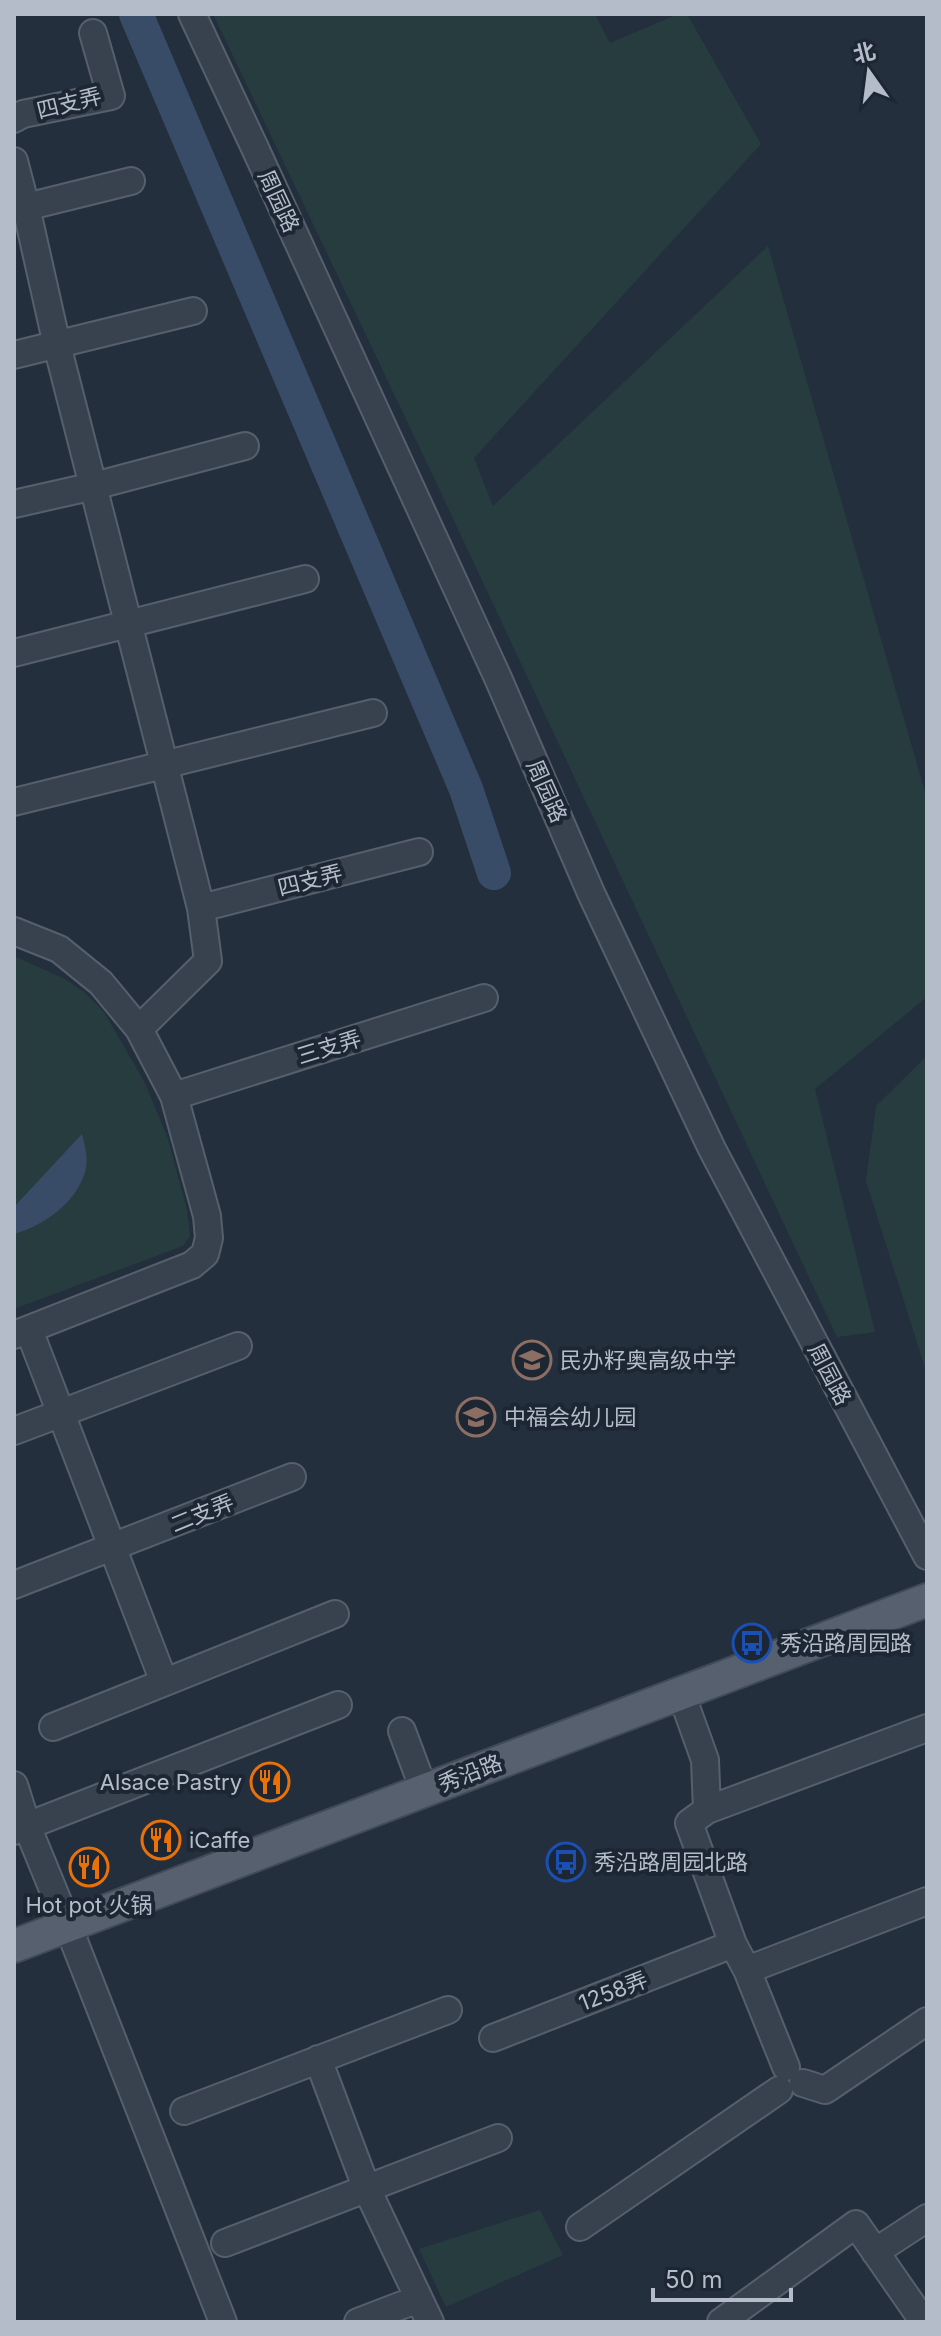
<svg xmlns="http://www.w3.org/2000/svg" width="941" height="2336" viewBox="0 0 941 2336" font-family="Inter,'Noto Sans SC',sans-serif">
<rect width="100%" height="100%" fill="#242f3e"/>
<path fill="#263c3f" d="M213,14H595L610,43L678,14H687L761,144L474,458L493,506L768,246L927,799V997L815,1089L875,1332L837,1337L426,461Z
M14,956L65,979L84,992L104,1012L145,1083L168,1139L187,1210L190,1236L183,1246L14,1309Z
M927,1056V1374L866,1181L876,1106Z
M540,2210L563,2255L446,2307L419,2249Z"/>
<path fill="#394c67" d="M82,1134C85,1146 89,1160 85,1172C76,1203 43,1226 14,1234V1207Z"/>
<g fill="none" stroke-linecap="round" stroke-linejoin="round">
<path stroke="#394c67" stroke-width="34" d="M136,14L466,789L494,873"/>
<g stroke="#565f6c" stroke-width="30">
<path id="minor" d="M192,14L254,146L498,678L591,893L712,1149L927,1556
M14,119L23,114L111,96L93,33
M14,161L26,207L57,345L201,908L208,961L139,1029
M14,210L131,181
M14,355L193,311
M14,504L94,486L245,446
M14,653L305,579
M14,802L373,713
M201,908L419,852
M14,931L59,949L101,983L139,1029L174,1096L207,1216L209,1238L205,1254L192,1265L14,1335
M174,1096L484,998
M29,1330L164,1682
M14,1431L238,1346
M14,1585L292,1477
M681,1693L705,1760L707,1810L689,1823L733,1944L747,1970L786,2067
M53,1727L335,1614
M402,1731L424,1790
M14,1785L27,1826L68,1926L223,2322
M707,1810L927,1728
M14,1831L338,1705
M747,1970L927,1901
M493,2038L733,1944
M318,2059L366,2187L430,2322
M803,2083L825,2090L927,2021
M184,2111L448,2010
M580,2227L779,2090
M225,2243L498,2138
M875,2252L927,2218
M358,2322L418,2299
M721,2322L856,2224L924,2322"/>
</g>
<g stroke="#414a57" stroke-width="36">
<path id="major" d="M14,1946L927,1600"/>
</g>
<use href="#minor" stroke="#38414e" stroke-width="26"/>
<use href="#major" stroke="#56606e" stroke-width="32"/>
</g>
<defs>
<g id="school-ring" transform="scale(2)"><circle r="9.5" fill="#1d2633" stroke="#8d6e63" stroke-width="1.5"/><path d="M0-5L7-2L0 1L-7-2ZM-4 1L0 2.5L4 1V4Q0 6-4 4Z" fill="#8d6e63"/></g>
<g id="bus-ring" transform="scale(2)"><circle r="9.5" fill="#1d2633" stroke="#1a4fb4" stroke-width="1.5"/><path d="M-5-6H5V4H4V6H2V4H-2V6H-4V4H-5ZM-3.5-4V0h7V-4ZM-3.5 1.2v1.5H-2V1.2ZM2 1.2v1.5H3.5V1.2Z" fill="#1a4fb4"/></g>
<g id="restaurant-ring" transform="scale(2)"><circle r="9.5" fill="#1d2633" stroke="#e8710a" stroke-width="1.5"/><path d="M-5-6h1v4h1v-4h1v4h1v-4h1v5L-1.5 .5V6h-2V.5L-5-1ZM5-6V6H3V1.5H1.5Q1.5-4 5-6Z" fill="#e8710a"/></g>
</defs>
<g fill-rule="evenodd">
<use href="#school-ring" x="532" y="1360"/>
<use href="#school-ring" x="476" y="1417"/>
<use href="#bus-ring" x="752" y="1643"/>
<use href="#restaurant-ring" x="270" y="1782"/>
<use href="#restaurant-ring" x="161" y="1840"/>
<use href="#bus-ring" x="566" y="1862"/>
<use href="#restaurant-ring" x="89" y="1867"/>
</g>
<g text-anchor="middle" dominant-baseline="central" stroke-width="8" stroke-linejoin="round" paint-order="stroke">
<g font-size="22" fill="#b4bcc9" stroke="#1d2633">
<text transform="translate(69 103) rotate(-14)">四支弄</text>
<text transform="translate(279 201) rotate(65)">周园路</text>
<text transform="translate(547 791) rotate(66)">周园路</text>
<text transform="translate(310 880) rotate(-14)">四支弄</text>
<text transform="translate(329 1047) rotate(-17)">三支弄</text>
<text transform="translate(830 1374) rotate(62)">周园路</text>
<text transform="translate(202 1513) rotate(-22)">二支弄</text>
<text transform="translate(470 1773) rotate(-21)">秀沿路</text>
<text transform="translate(613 1991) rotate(-21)">1258弄</text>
</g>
<g font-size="22" fill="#b4bcc9" stroke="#1d2633" text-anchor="start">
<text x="560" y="1360">民办籽奥高级中学</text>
<text x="504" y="1417">中福会幼儿园</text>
<text x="780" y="1643">秀沿路周园路</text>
<text x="242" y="1782" text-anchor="end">Alsace Pastry</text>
<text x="189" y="1840">iCaffe</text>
<text x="594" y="1862">秀沿路周园北路</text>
<text x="89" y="1905" text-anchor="middle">Hot pot 火锅</text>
</g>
</g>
<rect width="941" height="2336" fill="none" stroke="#b4bcc9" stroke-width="32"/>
<g transform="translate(869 72) rotate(346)" stroke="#1d2633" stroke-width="6" paint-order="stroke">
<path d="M0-6L14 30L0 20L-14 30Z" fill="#b4bcc9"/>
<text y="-12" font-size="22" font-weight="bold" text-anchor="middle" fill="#b4bcc9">北</text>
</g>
<path d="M653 2288v12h138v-12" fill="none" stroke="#b4bcc9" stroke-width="4"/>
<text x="665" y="2288" font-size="24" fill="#b4bcc9" stroke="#1d2633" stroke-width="6" paint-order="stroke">50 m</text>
</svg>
